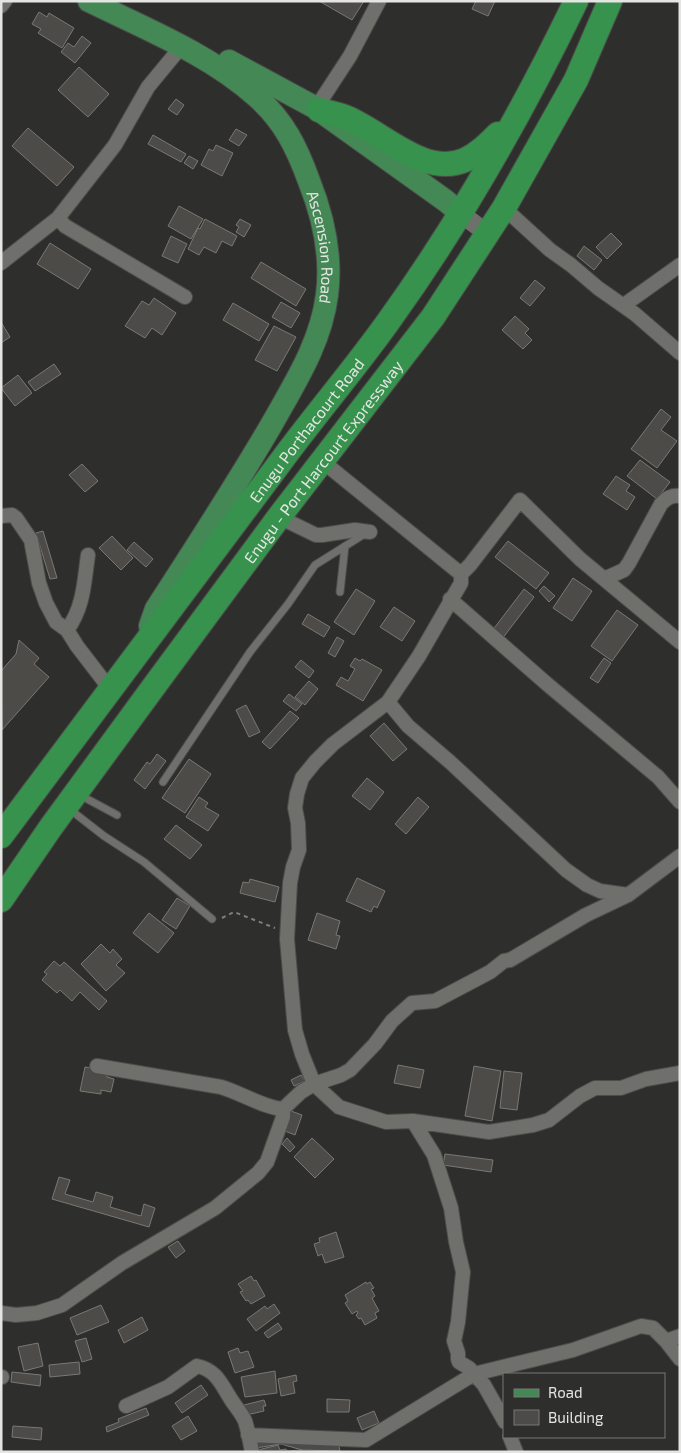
<svg xmlns="http://www.w3.org/2000/svg" width="681" height="1453" viewBox="0 0 681 1453" font-family="'Exo 2',sans-serif">
<rect width="100%" height="100%" fill="#2e2f2c"/>
<path fill="#4c4b47" stroke="#797874" d="M319,1H364L352,20Z
M476,1H495L488,16L472,9Z
M39,12L47,17L49,13L74,28L62,48L38,33L41,29L32,24Z
M82,36L91,43L75,63L61,52L68,43L74,47Z
M79,67L109,94L88,117L58,90Z
M176,99L184,105L177,115L168,109Z
M28,128L74,167L57,186L12,146Z
M236,129L247,135L239,146L229,140Z
M153,135L186,154L181,162L148,144Z
M216,145L233,153L222,176L201,165L209,149L213,151Z
M189,156L198,161L193,169L184,163Z
M179,206L203,219L191,239L168,226Z
M205,219L237,236L232,246L222,241L216,253L204,247L199,255L188,249L198,228L200,229Z
M240,219L251,225L244,237L236,232L239,227L236,225Z
M611,233L622,244L607,259L596,247Z
M171,236L187,244L178,263L162,256Z
M50,243L91,269L78,289L37,264Z
M584,246L602,260L594,270L577,256Z
M261,262L306,289L296,306L251,278Z
M535,280L545,288L530,306L520,298Z
M154,298L176,313L162,335L152,328L145,338L125,326L142,301L149,305Z
M281,302L300,313L291,328L272,317Z
M233,303L269,324L259,341L223,320Z
M515,316L529,329L525,333L532,340L523,349L502,330Z
M1,322L10,337L1,343Z
M274,326L296,337L277,371L255,360Z
M54,364L61,374L35,391L28,382Z
M18,375L32,393L15,406L1,388Z
M661,409L671,417L661,430L677,441L657,468L631,449Z
M640,460L670,482L657,499L627,476Z
M82,464L98,481L85,492L69,475Z
M616,476L630,485L626,491L635,497L627,510L603,494Z
M43,531L57,578L50,579L36,533Z
M112,536L133,558L121,570L99,548Z
M508,541L549,573L536,589L495,557Z
M134,542L153,559L146,567L127,550Z
M573,578L592,591L572,621L553,608Z
M544,586L555,596L549,602L539,591Z
M356,589L375,601L354,635L334,622Z
M524,589L534,597L502,639L492,631Z
M394,607L415,621L402,641L380,627Z
M617,610L638,625L612,661L591,646Z
M308,614L330,627L324,637L302,624Z
M337,637L344,641L335,657L328,653Z
M19,640L39,658L34,664L49,677L2,730L1,671L16,654Z
M355,658L360,661L362,659L382,670L363,701L336,685L341,677L348,681L355,669L350,666Z
M604,658L611,663L598,683L590,678Z
M301,660L314,671L309,678L295,667Z
M309,681L318,689L305,705L295,697Z
M289,694L302,704L296,711L283,701Z
M246,705L260,732L249,737L236,710Z
M290,711L299,718L270,749L262,742Z
M384,723L407,749L393,761L370,736Z
M157,754L166,761L145,789L134,780L147,762L150,764Z
M189,759L211,774L185,813L162,798Z
M367,778L384,792L370,810L352,796Z
M199,797L208,803L205,807L219,815L208,831L186,817Z
M418,797L429,807L406,834L395,824Z
M176,825L202,845L190,859L164,839Z
M357,878L385,891L377,908L374,906L371,912L346,901Z
M250,879L279,887L275,902L240,893L243,882L249,883Z
M177,898L190,906L176,929L162,920Z
M149,913L174,933L158,953L133,933Z
M317,913L340,921L336,935L340,936L336,949L308,940Z
M101,944L110,953L113,949L122,959L116,965L125,973L106,991L81,964Z
M54,961L60,966L64,962L107,1001L99,1010L80,992L72,1001L60,990L57,993L42,980L47,974L44,972Z
M398,1065L424,1070L420,1088L394,1083Z
M474,1066L501,1071L492,1121L465,1116Z
M85,1067L108,1071L107,1077L114,1079L111,1092L101,1090V1094L80,1091Z
M504,1071L522,1073L517,1110L500,1108Z
M301,1075L305,1081L294,1086L291,1080Z
M291,1111L302,1115L295,1135L285,1131Z
M287,1138L295,1147L290,1152L282,1144Z
M312,1138L334,1159L315,1178L294,1157Z
M445,1154L493,1160L491,1172L443,1165Z
M59,1177L70,1180L65,1194L93,1202L96,1192L113,1197L110,1207L141,1216L144,1204L155,1208L149,1227L52,1199Z
M336,1232L344,1257L325,1263L322,1254L318,1256L314,1244L320,1242L319,1238Z
M178,1241L185,1251L176,1258L168,1247Z
M251,1276L254,1281L256,1280L265,1296L251,1304L248,1300L246,1301L240,1292L243,1291L238,1284Z
M366,1282L367,1284L370,1282L374,1288L371,1289L375,1296L372,1298L379,1311L375,1313L377,1318L365,1325L361,1318L359,1319L356,1315L358,1313L357,1311L352,1314L345,1303L348,1301L345,1295Z
M274,1304L280,1313L256,1331L247,1319L265,1306L267,1309Z
M101,1305L109,1322L77,1335L70,1318Z
M142,1317L148,1330L124,1343L118,1330Z
M278,1323L282,1329L268,1338L264,1333Z
M86,1338L92,1359L82,1362L75,1341Z
M38,1343L43,1366L24,1371L18,1347Z
M238,1348L240,1353L248,1351L254,1367L235,1373L228,1352Z
M79,1362L80,1374L50,1377L49,1365Z
M275,1371L277,1393L245,1397L241,1377Z
M12,1372L41,1375L40,1386L11,1382Z
M296,1375L297,1381L293,1382L295,1393L281,1396L278,1379Z
M201,1385L208,1395L182,1413L175,1403Z
M327,1399L350,1400L349,1412H327Z
M264,1400L266,1406H263L264,1411L242,1416L240,1406Z
M146,1408L149,1415L107,1432L106,1427L119,1422L118,1419Z
M374,1411L379,1423L362,1430L357,1418Z
M188,1416L197,1431L181,1440L172,1426Z
M13,1426L42,1428L41,1440L12,1437Z
M254,1436L338,1441L340,1451L302,1450L281,1444L256,1448Z
M278,1445L280,1450L286,1449L287,1451L302,1450L303,1452H259L258,1450Z"/>
<g fill="none" stroke-linecap="round" stroke-linejoin="round">
<g stroke="#4c4d4a" stroke-width="9">
<path id="service" d="M340,592L345,546
M163,782L250,652L288,604L315,565L366,533
M78,794L117,815
M68,808L104,836L144,862L212,919"/>
</g>
<g stroke="#4c4d4a" stroke-width="16">
<path id="minor" d="M1,6L5,1
M316,108L350,56L379,1
M504,208L550,250L571,265L598,288L635,314L680,353
M58,218L65,226L185,297
M1,263L58,218L115,145L148,87L181,47
M624,305L680,265
M322,461L461,574
M1,516L12,515L16,518L31,540L39,583L46,603L56,622L67,630L77,646L110,689
M279,517L316,535H322L355,530L370,532
M604,579L624,570L629,563L661,504C667,498 671,495 680,496
M450,599L547,684L658,777L680,802
M67,630C84,607 84,582 88,555
M680,642L580,559L520,500L470,565L461,574V583L419,656L388,702L333,744L315,762L302,778L297,794L295,808L298,823L299,850L293,867L290,883L287,939L295,1030L302,1054L314,1084L339,1107L386,1122L413,1121L489,1132L533,1125L549,1120L580,1096L595,1088H621L646,1079L680,1073
M388,702L408,726L450,762L566,870L587,885L600,891L628,895
M97,1066L221,1087C241,1093 265,1108 283,1109L301,1092L314,1084L341,1075L350,1070L375,1044L392,1021L412,1003L435,1001L490,972L504,961L510,960L586,915L628,895L680,856
M413,1121L434,1155L451,1208L456,1242L463,1272L458,1322L454,1341L458,1353V1359L459,1362L469,1368L484,1385L505,1422
M1,1313L16,1315L37,1313L62,1305L122,1263L215,1208L258,1173L267,1162L283,1117V1109
M680,1336L666,1341L680,1359
M1,1377H2
M126,1406L168,1387L197,1366C217,1370 222,1386 232,1401C236,1407 242,1414 245,1421C248,1430 250,1442 252,1452
M248,1435L366,1440L474,1374L573,1350L641,1326L653,1328L666,1341
M510,1437L516,1452"/>
</g>
<g stroke="#4c4d4a" stroke-width="19">
<path id="tertiary" d="M460,213L488,234"/>
</g>
<g stroke="#4c4d4a" stroke-width="24">
<g id="primary">
<path id="s1" d="M89,1C144,28 211,55 257,97C284,121 297,148 309,181C323,216 332,256 327,295C321,342 296,381 273,422C236,486 196,547 156,609L150,626"/>
<path d="M229,61L316,108L446,201L460,213"/>
</g>
</g>
<g stroke="#4c4d4a" stroke-width="26">
<g id="trunk">
<path d="M319,110C328,112 337,114 345,117C381,131 424,178 465,160C478,154 488,144 498,134"/>
<path id="s2" d="M1,836C93,712 186,588 279,464C314,416 353,371 388,322C460,222 522,113 576,1"/>
<path id="s3" d="M1,900L51,827L152,689L279,517L433,317L504,208L576,80L610,1"/>
</g>
</g>
<path stroke="#7f807d" stroke-width="2" stroke-dasharray="4 4" stroke-linecap="butt" d="M222,918L234,912L275,928"/>
<use href="#service" stroke="#6f706c" stroke-width="7"/>
<use href="#minor" stroke="#6f706c" stroke-width="14"/>
<use href="#tertiary" stroke="#6f706c" stroke-width="18"/>
<use href="#primary" stroke="#448955" stroke-width="22"/>
<use href="#trunk" stroke="#36924d" stroke-width="24"/>
</g>
<g text-anchor="middle" dominant-baseline="central" stroke-width="4" stroke-linejoin="round" paint-order="stroke">
<g font-size="16" fill="#e5e6e3" stroke="#2e2f2c">
<text stroke="none"><textPath href="#s1" startOffset="362">Ascension Road</textPath></text>
<text stroke="none"><textPath href="#s2" startOffset="508">Enugu Porthacourt Road</textPath></text>
<text stroke="none"><textPath href="#s3" startOffset="544">Enugu - Port Harcourt Expressway</textPath></text>
</g>
</g>
<rect width="681" height="1453" fill="none" stroke="#e5e6e3" stroke-width="5"/>
<rect x="503" y="1373" width="162" height="65" fill="#2e2f2c" stroke="#777875"/>
<rect x="514" y="1389" width="25" height="8" fill="#448955" stroke="#777875"/>
<text x="548" y="1398" font-size="15" fill="#e5e6e3">Road</text>
<rect x="514" y="1410" width="25" height="15" fill="#4c4b47" stroke="#777875"/>
<text x="548" y="1423" font-size="15" fill="#e5e6e3">Building</text>
</svg>
